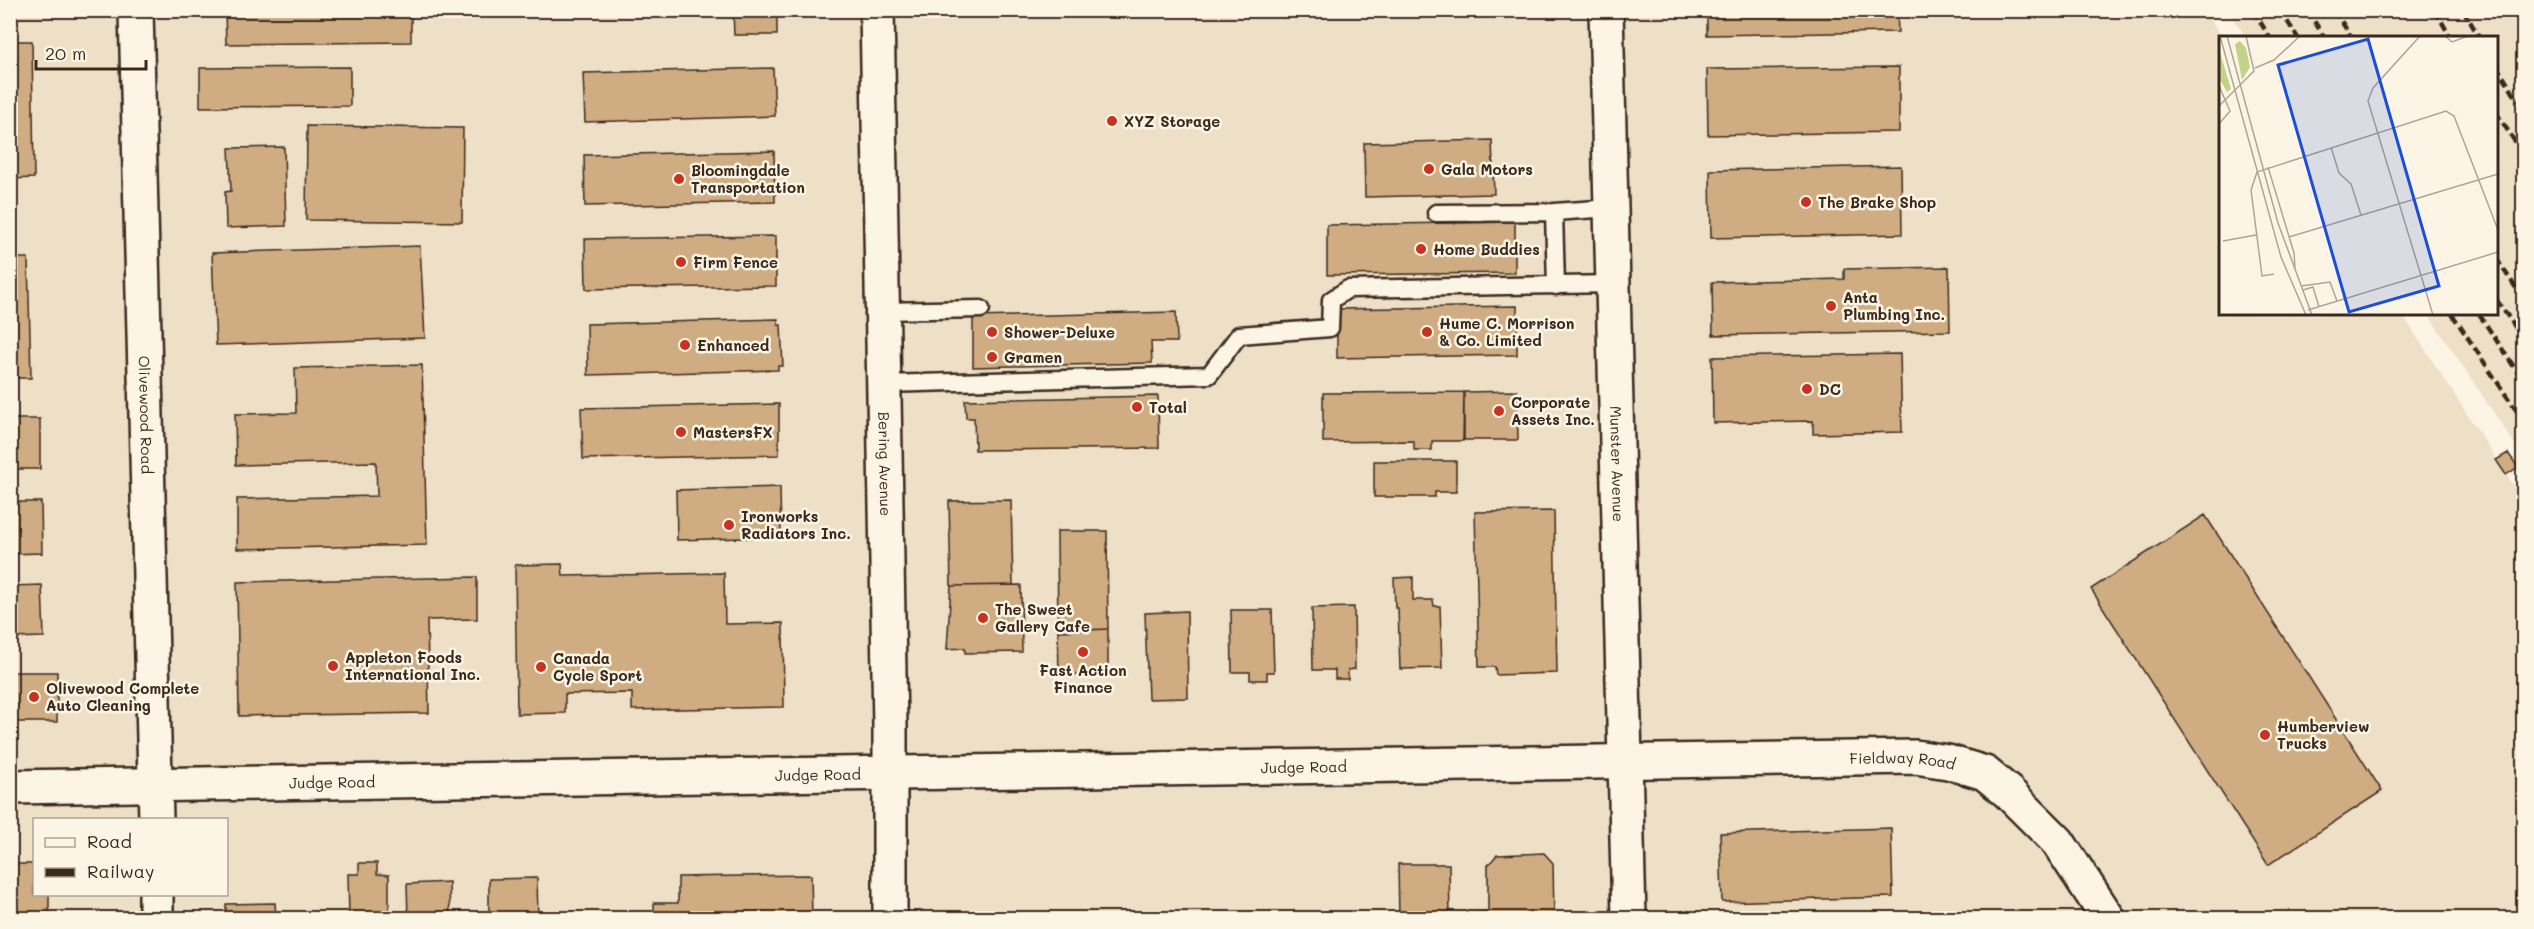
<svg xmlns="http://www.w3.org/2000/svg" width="2534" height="929" viewBox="0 0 2534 929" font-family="Mali,sans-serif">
<rect width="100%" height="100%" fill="#fcf5e5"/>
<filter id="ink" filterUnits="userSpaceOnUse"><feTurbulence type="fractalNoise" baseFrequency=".0167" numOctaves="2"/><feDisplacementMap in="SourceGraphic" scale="12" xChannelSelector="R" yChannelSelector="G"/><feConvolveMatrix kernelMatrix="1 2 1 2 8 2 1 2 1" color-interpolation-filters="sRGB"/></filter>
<g filter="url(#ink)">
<path fill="#eedfc7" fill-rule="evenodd" d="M10,11H2205L2222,37L2220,314H2402L2523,500V918H11ZM34,820H226V894H34Z
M2228,11H2515L2524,26L2523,457L2428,314H2496V38L2246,37Z"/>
<path fill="#cfac81" stroke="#3b2a1e" stroke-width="1.5" d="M225,10H411V42L226,44Z
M733,10H777V35H734Z
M1707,10H1897L1898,32L1707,35Z
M10,41H32L34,178L10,179Z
M350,67V106L200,107V68Z
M1899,67V132L1708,135L1707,69Z
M773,68L775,116L585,122L583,73Z
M307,126L463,128L462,222L306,220Z
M1492,140L1494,194L1365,197L1364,143Z
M284,147L286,226L226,228L225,192L231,191L229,148Z
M774,151L775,202L585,206L584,155Z
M1901,166L1902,234L1711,238L1710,170Z
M1515,222V273L1327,275V225Z
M776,236V286L586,289L585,239Z
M420,246L425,338L216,345L212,253Z
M10,258H28L31,378H10Z
M1949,267L1950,331L1713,335L1712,282L1844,279V269Z
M1517,306V355L1337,358V309Z
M1176,312L1177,342H1151L1152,363L973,367V317Z
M778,319V325H781L783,366H778V370L588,375L587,324Z
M1900,354L1902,432L1813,434V421L1713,423L1712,357Z
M422,365L427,545L237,549V499L377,496L376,462L236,465L235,414L296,413L295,368Z
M1517,391L1518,440H1464V392Z
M1464,392L1463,441H1432V450H1414V441L1323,442V393Z
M1158,396L1159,448L975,450L974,418H966L965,400Z
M779,404V455L583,459L581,408Z
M10,419H40V469H10Z
M2508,453L2518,467L2506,475L2496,460Z
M1374,461H1456V492H1435V497H1374Z
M780,487L781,537L677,540L676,490Z
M1011,500L1013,585L951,586L949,501Z
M10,502H41L42,553L10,554Z
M1554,511L1557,673L1496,675L1495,667H1479L1475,512Z
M2205,515L2382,791L2268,865L2091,589Z
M1057,531H1107L1108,629L1058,631Z
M562,564L563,576L724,573L725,624L783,623L784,707L632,710V693L565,694V713L517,714L515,565Z
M477,577V619L427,620L429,713L239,716L237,582Z
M1413,577V600H1433L1434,606H1440L1442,668L1400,669L1398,608H1395L1394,578Z
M42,585L44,637L10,638V586Z
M1021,585L1022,652L965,653V648L947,649L951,586Z
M1354,607L1355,669L1348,670V679H1335V670H1313L1312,608Z
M1231,610H1272L1274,672H1267V680H1250V672H1232Z
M1187,611L1188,698L1148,699L1145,613Z
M1108,629V674L1059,675L1058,631Z
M10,672H57V722H10Z
M1891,828L1893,897L1722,902L1720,833Z
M1544,853L1553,863L1554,918H1472V913L1488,912V865L1497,855Z
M359,863H377V874L389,875V918H349L348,874H359Z
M10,864H34V894H49V915L10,916Z
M1398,864H1449L1450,918H1399Z
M811,875L812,918H654V903H678V877Z
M537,878L538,918H489V879Z
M449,882L450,918H408L407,884Z
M275,903L276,918H226V904Z"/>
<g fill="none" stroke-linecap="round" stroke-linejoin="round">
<g stroke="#3b2a1e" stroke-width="21">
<path id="service" d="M1436,213L1554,212
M1556,286L1554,212L1611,208
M882,311L981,309
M884,384L1209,375L1239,335L1330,328L1331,300L1348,289L1613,284"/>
</g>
<g stroke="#3b2a1e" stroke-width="38">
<g id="minor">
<path id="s1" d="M136,10L156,820"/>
<path id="s2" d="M877,10L890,727V918"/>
<path id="s3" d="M1606,10L1629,918"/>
<path id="s4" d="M10,787L1915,757L1948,762L1985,773L2008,792L2058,842L2108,918"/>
<path d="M156,894V918"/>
</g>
</g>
<use href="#service" stroke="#fcf5e5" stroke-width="16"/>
<use href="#minor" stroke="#fcf5e5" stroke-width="33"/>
<path stroke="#3b2a1e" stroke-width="4.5" stroke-dasharray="9 4.5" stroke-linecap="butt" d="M2253,10L2270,38
M2280,10L2298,38
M2307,10L2325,38
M2334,10L2352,38
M2435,10L2451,38
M2463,10L2480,38
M2496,65L2524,110
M2496,112L2524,156
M2496,258L2524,300
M2496,299L2524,340
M2452,314L2524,422
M2479,314L2524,382"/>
</g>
</g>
<g fill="#c8321e" stroke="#fcf5e5" stroke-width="2">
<circle cx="1112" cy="121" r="6"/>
<circle cx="1429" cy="169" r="6"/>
<circle cx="679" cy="179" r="6"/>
<circle cx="1806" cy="202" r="6"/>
<circle cx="1421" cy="249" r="6"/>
<circle cx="681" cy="262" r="6"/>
<circle cx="1831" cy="306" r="6"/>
<circle cx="992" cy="332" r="6"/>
<circle cx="1427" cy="332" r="6"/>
<circle cx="685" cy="345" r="6"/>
<circle cx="992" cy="357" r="6"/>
<circle cx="1807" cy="389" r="6"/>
<circle cx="1137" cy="407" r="6"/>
<circle cx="1499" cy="411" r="6"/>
<circle cx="681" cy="432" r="6"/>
<circle cx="729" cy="525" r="6"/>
<circle cx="983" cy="618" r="6"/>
<circle cx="1083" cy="652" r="6"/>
<circle cx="333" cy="666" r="6"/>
<circle cx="541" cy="667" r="6"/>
<circle cx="34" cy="697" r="6"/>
<circle cx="2265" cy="735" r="6"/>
</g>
<g text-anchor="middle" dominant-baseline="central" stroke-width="5" stroke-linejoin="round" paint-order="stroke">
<g font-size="15" font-weight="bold" fill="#3b2a1e" stroke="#fcf5e5" text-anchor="start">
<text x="1124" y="121">XYZ Storage</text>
<text x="1441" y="169">Gala Motors</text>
<text x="691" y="170">Bloomingdale<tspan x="691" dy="17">Transportation</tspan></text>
<text x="1818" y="202">The Brake Shop</text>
<text x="1433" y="249">Home Buddies</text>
<text x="693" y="262">Firm Fence</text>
<text x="1843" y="297">Anta<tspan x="1843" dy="17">Plumbing Inc.</tspan></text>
<text x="1439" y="323">Hume C. Morrison<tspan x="1439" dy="17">&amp; Co. Limited</tspan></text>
<text x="1004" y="332">Shower-Deluxe</text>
<text x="697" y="345">Enhanced</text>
<text x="1004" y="357">Gramen</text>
<text x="1819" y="389">DC</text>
<text x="1511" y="402">Corporate<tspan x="1511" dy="17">Assets Inc.</tspan></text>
<text x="1149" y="407">Total</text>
<text x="693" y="432">MastersFX</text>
<text x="741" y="516">Ironworks<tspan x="741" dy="17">Radiators Inc.</tspan></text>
<text x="995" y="609">The Sweet<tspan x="995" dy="17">Gallery Cafe</tspan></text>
<text x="345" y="657">Appleton Foods<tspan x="345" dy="17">International Inc.</tspan></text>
<text x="553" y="658">Canada<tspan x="553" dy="17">Cycle Sport</tspan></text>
<text x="1083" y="670" text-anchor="middle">Fast Action<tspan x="1083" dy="17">Finance</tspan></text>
<text x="46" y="688">Olivewood Complete<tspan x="46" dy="17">Auto Cleaning</tspan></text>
<text x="2277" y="726">Humberview<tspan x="2277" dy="17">Trucks</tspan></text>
</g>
<g font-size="15" fill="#3b2a1e" stroke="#fcf5e5">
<text stroke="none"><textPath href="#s1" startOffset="405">Olivewood Road</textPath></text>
<text stroke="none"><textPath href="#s2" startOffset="454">Bering Avenue</textPath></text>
<text stroke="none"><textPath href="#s3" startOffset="454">Munster Avenue</textPath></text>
<text stroke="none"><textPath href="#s4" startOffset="1893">Fieldway Road</textPath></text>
<text stroke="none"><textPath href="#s4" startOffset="1294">Judge Road</textPath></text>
<text stroke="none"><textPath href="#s4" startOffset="808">Judge Road</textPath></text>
<text stroke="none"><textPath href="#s4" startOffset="322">Judge Road</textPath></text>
</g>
</g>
<g transform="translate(2219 36)">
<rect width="279" height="279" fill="#fcf5e5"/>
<path d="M21,5L27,12L31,31L23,44L16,8ZM0,13L12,53L8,56L0,42Z" fill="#c2d287"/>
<path fill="none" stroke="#afa495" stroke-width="1.5" d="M1,0L62,221L87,279M8,0L59,187L93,279M201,0L154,52L149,65L214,279M226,0L233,6L249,0M36,32L55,24L81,0M0,50L11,75L0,88M0,70L35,35L27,0M112,111L120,137L132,148L142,179M49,131L75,217L76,232M70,201L279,138M4,205L37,199M55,238L43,240L32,154L38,136L227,75L235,80L279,194M82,250L111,246L118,265M84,254L94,251L100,271M89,274L279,216"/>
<path fill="#1d4ed8" fill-opacity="0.15" stroke="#1d4ed8" stroke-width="3" d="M149,3L220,250L130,276L59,29Z"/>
<rect width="279" height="279" fill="none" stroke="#3b2a1e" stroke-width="3"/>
</g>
<rect width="2534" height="929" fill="none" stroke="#fcf5e5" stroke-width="36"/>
<rect x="18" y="18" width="2498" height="893" fill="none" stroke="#3b2a1e" stroke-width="2" filter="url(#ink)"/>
<rect x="33" y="818" width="195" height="78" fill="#fcf5e5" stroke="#afa495" stroke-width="1.5"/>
<rect x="45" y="838" width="30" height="9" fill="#fcf5e5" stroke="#afa495" stroke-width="1.5"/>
<text x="87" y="848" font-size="18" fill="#3b2a1e">Road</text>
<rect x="45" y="868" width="30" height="9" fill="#3b2a1e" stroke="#afa495" stroke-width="1.5"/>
<text x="87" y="878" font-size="18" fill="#3b2a1e">Railway</text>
<path d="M36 60v9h110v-9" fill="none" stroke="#3b2a1e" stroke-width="3"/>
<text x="45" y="60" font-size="18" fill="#3b2a1e" stroke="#fcf5e5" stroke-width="4.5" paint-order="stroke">20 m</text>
</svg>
